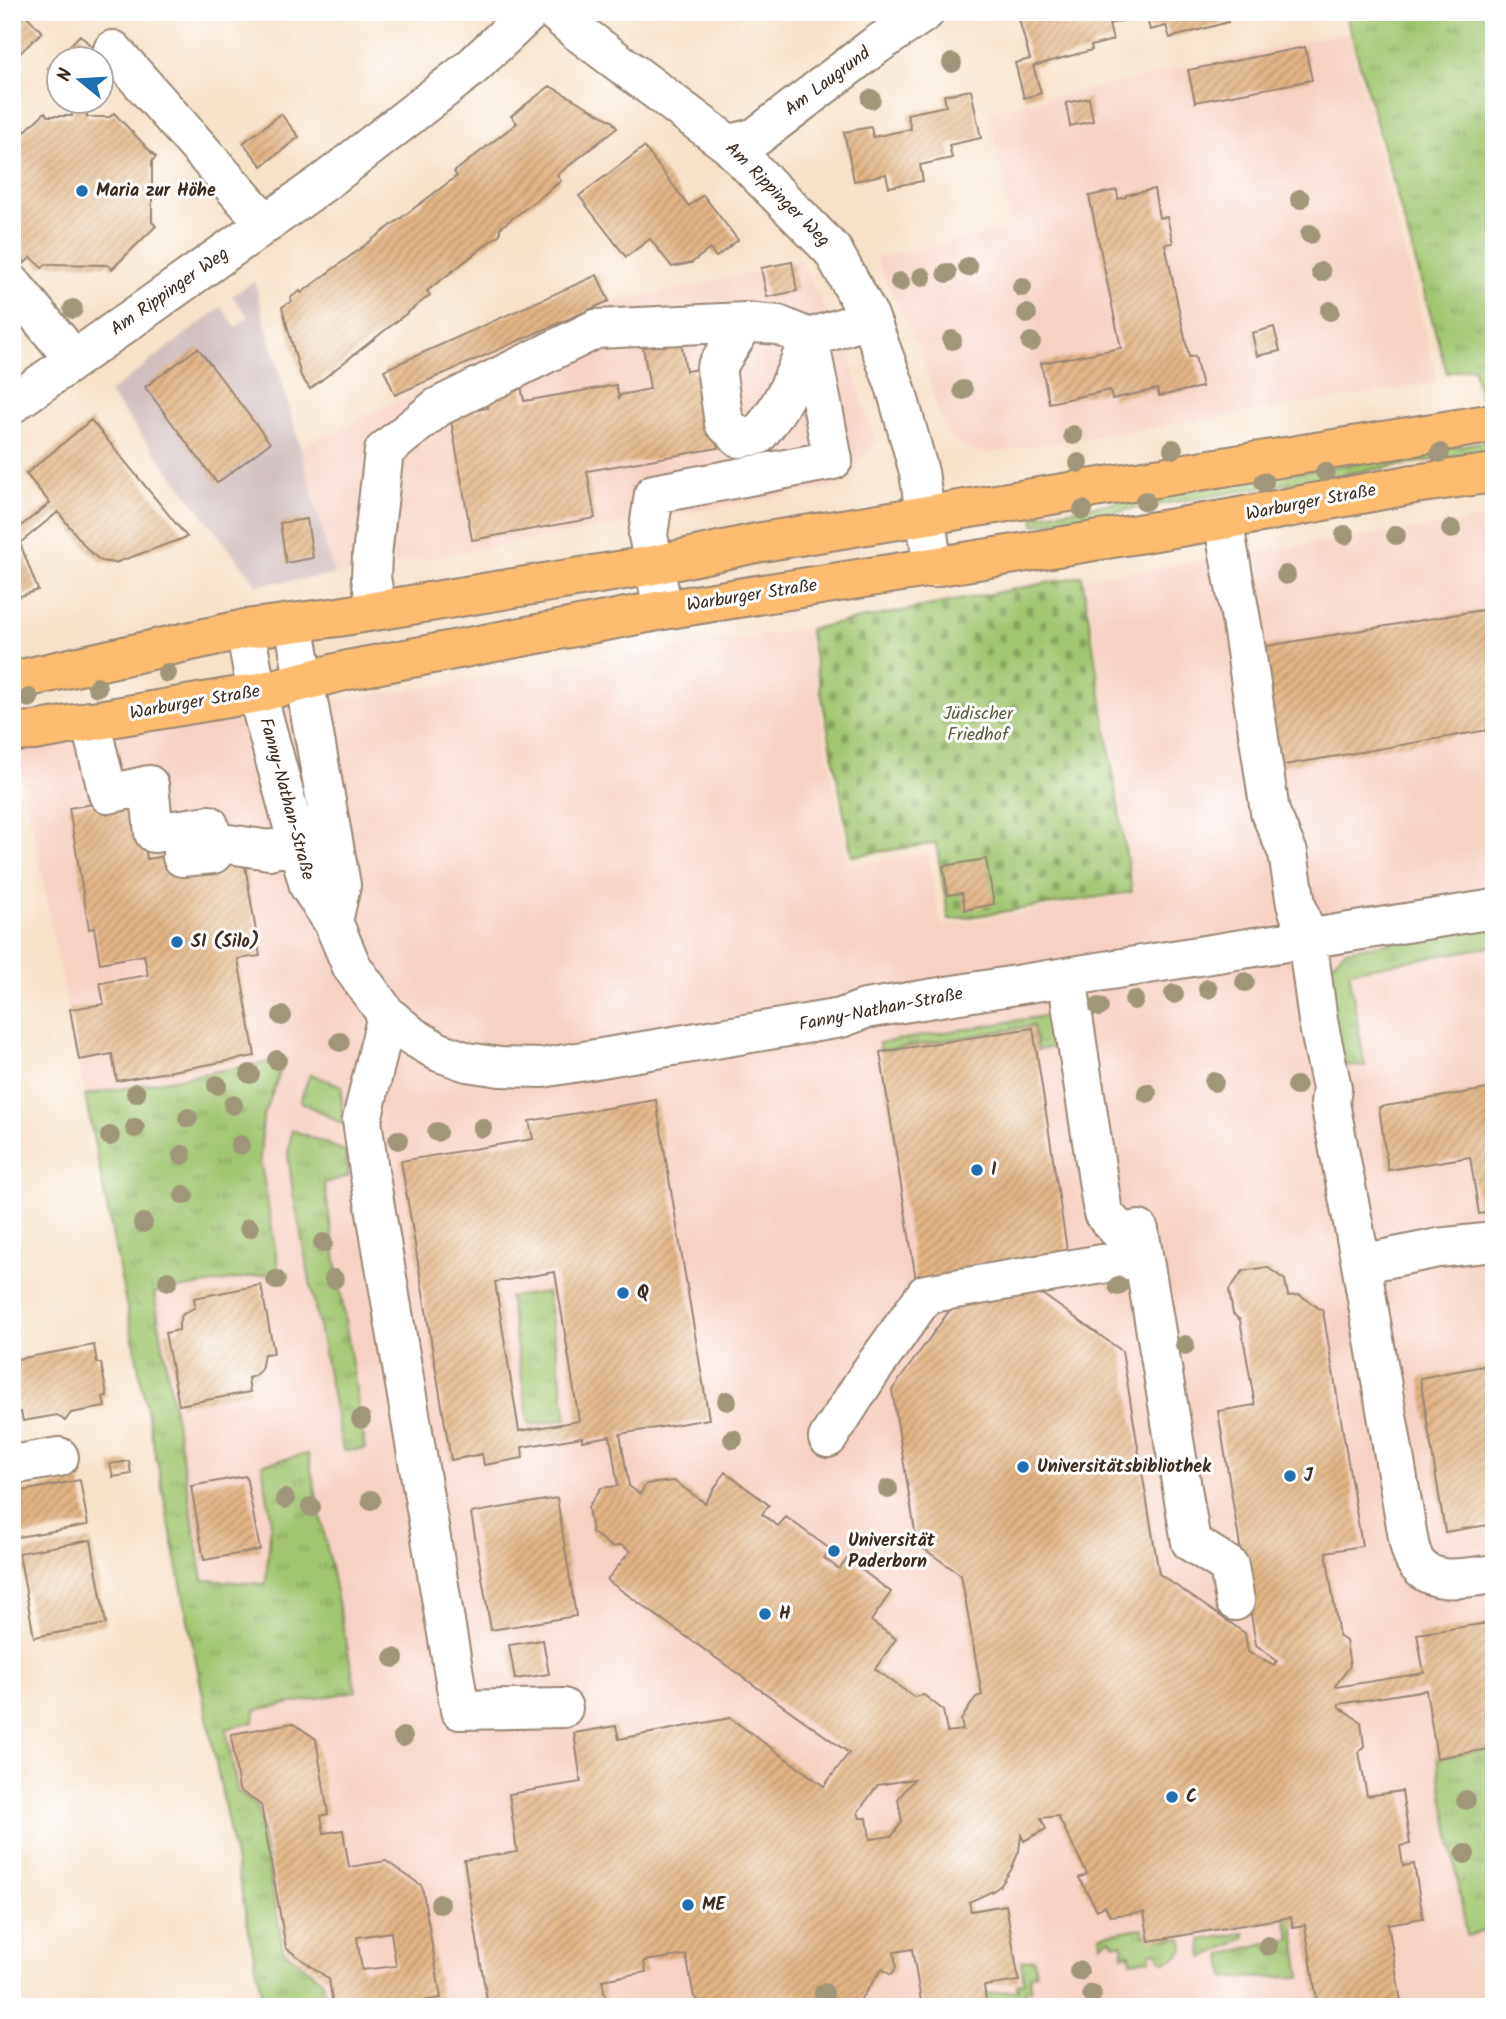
<svg xmlns="http://www.w3.org/2000/svg" width="1506" height="2019" viewBox="0 0 1506 2019" font-family="Kalam,sans-serif">
<defs>
<pattern id="grass-tufts" width="24" height="20" patternUnits="userSpaceOnUse" patternTransform="scale(1.75)"><rect width="24" height="20" fill="#a2c670"/><path d="M3 7l-1-3M5 7V3M7 7l1-3M15 17l-1-3M17 17v-4M19 17l1-3" fill="none" stroke="#85a15b"/></pattern>
<pattern id="cemetery-stones" width="16" height="16" patternUnits="userSpaceOnUse" patternTransform="scale(1.75)"><rect width="16" height="16" fill="#a2c670"/><path d="M2 7V4a2 2 0 0 1 4 0v3zM10 15v-3a2 2 0 0 1 4 0v3z" fill="#85a15b"/></pattern>
<pattern id="building-hatch" width="6" height="6" patternUnits="userSpaceOnUse" patternTransform="scale(1.75)"><rect width="6" height="6" fill="#e2b584"/><path d="M-1 1l2-2M0 6l6-6M5 7l2-2" fill="none" stroke="#b8936b"/></pattern>
</defs>
<rect width="100%" height="100%" fill="#fff"/>
<filter id="ink" filterUnits="userSpaceOnUse"><feTurbulence type="fractalNoise" baseFrequency=".0143" numOctaves="2"/><feDisplacementMap in="SourceGraphic" scale="14" xChannelSelector="R" yChannelSelector="G"/><feConvolveMatrix kernelMatrix="1 2 1 2 8 2 1 2 1" color-interpolation-filters="sRGB"/></filter>
<filter id="wash" filterUnits="userSpaceOnUse"><feTurbulence type="fractalNoise" baseFrequency=".00686" numOctaves="4" result="noise"/><feDisplacementMap in="SourceGraphic" scale="28" xChannelSelector="R" yChannelSelector="G"/><feGaussianBlur stdDeviation="1.57" result="paint"/><feColorMatrix in="noise" values="0 0 0 0 0 0 0 0 0 0 0 0 0 0 0 0 0 1.4 0 .05"/><feComposite in="paint" operator="in"/></filter>
<g filter="url(#wash)">
<rect width="100%" height="100%" fill="#f6e1c9"/>
<path fill="#f6d2c5" d="M1348,32L1438,383L988,453L977,452L957,444L945,431L923,360L875,257L1013,229L989,111Z
M800,260L850,357L875,442L843,485L334,575L300,447L456,373L468,363L609,301L675,290L760,271L761,268Z
M1494,517V2007H264L17,750L806,628L847,865L928,853L941,926L1135,894L1085,578Z"/>
<path fill="#d1bfbf" d="M254,281L300,447L334,575L257,585L109,393L221,307L236,327L249,317L232,296Z"/>
<path fill="url(#grass-tufts)" stroke="#6e7847" stroke-width="2" d="M1345,12H1487L1494,38V399L1481,402L1473,367L1447,373Z
M1494,440V450L1034,525L1033,516Z
M1494,926V946L1349,971L1365,1067L1341,1064L1325,983L1331,965L1345,950Z
M1057,1014L1062,1046L1037,1050L1033,1026L880,1051L879,1043Z
M285,1059L263,1118L260,1158L279,1272L154,1293L203,1580L266,1584L271,1518L262,1464L308,1454L356,1691L255,1710L254,1722L226,1729L237,1791L257,1805L283,1950L322,1980L327,2007H264L85,1095Z
M310,1074L342,1086V1124L300,1101Z
M292,1130L345,1151L349,1176L324,1183L365,1449L343,1451L293,1193L288,1154Z
M547,1292L567,1419L529,1425L509,1297Z
M1494,1748V1928L1467,1936L1437,1758Z
M1291,1910L1301,1977L1225,1978L1222,1955L1269,1942L1291,1940L1286,1918L1159,1939H1182L1184,1948L1178,1956L1165,1962L1160,1958L1157,1951L1150,1952L1151,1959L1131,1961L1130,1954L1123,1955L1122,1944H1115L1109,1939L1101,1944L1100,1935L1143,1928L1144,1935Z
M1244,1933L1245,1938L1203,1958L1201,1940Z
M1034,1959L1036,1974L1030,1975L1031,1989L1025,1990V1997L1005,1999L1006,2007H986L984,1994L1018,1990L1017,1984L1024,1982L1021,1961Z"/>
<path fill="url(#cemetery-stones)" stroke="#6e7847" stroke-width="2" d="M1082,576L1132,892L949,920L936,843L852,856L809,629Z"/>
<g id="blocks">
<path fill="url(#building-hatch)" fill-rule="evenodd" d="M12,12H23L42,32L12,61Z
M1017,12H1225L1228,22L1170,38L1166,26L1150,30L1146,15L1109,24L1113,40L1091,46L1092,50L1033,66L1041,93L1024,98L1015,63L1030,59Z
M80,35L113,68L102,79V60H60V80L48,68Z
M1305,47L1312,80L1195,102L1188,70Z
M550,86L612,121L617,128L557,175L561,181L500,228V234L427,291L430,295L310,389L301,376L282,307L292,301L290,298L300,291L301,293L457,176L454,172L517,123L511,116Z
M971,90L981,138L949,145L952,158L920,165L923,181L889,187L886,174L854,181L844,132L871,127L873,137L911,129L907,114L946,106L944,95Z
M1089,98L1093,121L1070,126L1066,103Z
M73,102H87V117H110L114,113L156,157L152,161V222L156,226L112,269L108,265L46,264L42,268L31,257L25,263L12,250V144L45,112L48,116H72Z
M281,114L299,137L262,166L243,143Z
M644,147L689,206L703,195L738,240L716,257L710,249L691,263L672,267L650,239L626,257L579,196Z
M1154,189L1159,218L1167,217L1173,243L1165,244L1189,357L1195,356L1202,387L1159,396L1157,389L1112,399L1110,390L1049,403L1041,363L1121,348L1089,196L1117,190L1118,199L1126,197V195Z
M792,262L797,291L767,297L761,268Z
M597,275L609,301L395,395L384,370Z
M1274,327L1280,351L1257,356L1252,333Z
M681,341L686,371L704,368L718,448L587,471L595,518L472,540L450,415L488,408L482,376L516,360L524,401L616,385L619,398L620,395L650,389L643,347Z
M198,348L270,443L217,483L145,387Z
M91,420L187,537L115,563L101,561L89,551L58,512L20,543L38,590L12,599V533L50,503L26,474Z
M307,519L313,558L286,563L280,523Z
M1494,608V729L1279,766L1260,647Z
M136,797L147,859L181,853H243L260,956L238,959L255,1056L117,1081L112,1054L79,1060L70,1009L104,1004L100,983L148,975L144,955L100,963L94,928L89,929L69,808Z
M986,859L994,904L965,910L962,893L948,895L943,866Z
M1033,1028L1068,1256L916,1280L880,1052Z
M1494,1088V1211L1479,1214L1470,1157L1388,1170L1379,1107Z
M656,1100L709,1419L620,1434L629,1486L640,1494L646,1484L674,1481L705,1503L725,1472L769,1505L762,1514L778,1526L786,1517L830,1549L824,1558L839,1569L847,1559L891,1592L871,1621L896,1639L875,1669L914,1697L924,1695L943,1710L947,1732L963,1730L961,1720L976,1697L982,1695L961,1575L917,1544L892,1390L955,1303L1035,1289L1122,1351L1159,1574L1245,1633L1248,1652L1274,1665L1277,1661L1256,1645L1218,1411L1255,1405L1240,1320L1233,1314L1229,1290L1243,1271L1267,1267L1285,1280L1288,1296L1300,1295L1323,1311L1362,1546L1326,1552L1339,1636L1346,1641L1350,1666L1335,1686L1336,1687L1424,1673L1417,1634L1494,1622V1748L1437,1758L1426,1690L1339,1704V1707L1361,1722L1364,1746L1359,1752L1367,1796L1402,1791L1410,1844L1400,1846L1403,1866L1414,1864L1423,1918L1388,1924L1402,2007H1318L1305,1925L1293,1927L1291,1917L1149,1941L1144,1912L1110,1916L1105,1906L1097,1910L1079,1878L1087,1874L1058,1816L1041,1818L1046,1829L1024,1841L1021,1835L1019,1851L1011,1870L1001,1885L993,1891L969,1902L971,1911L1006,1905L1019,1981L984,1986L987,2007H922L912,1949L894,1952L896,1968L891,1975L882,1969L855,2007H707L694,1997L686,1955L644,1961L646,1972L602,1980L607,2007H488L464,1860L517,1852L509,1794L581,1782L574,1733L616,1726L619,1739L730,1718L824,1786L849,1753L607,1580L630,1551L621,1545L612,1547L592,1532L588,1507L601,1488L618,1486L610,1436L582,1441V1437L522,1447L523,1458L484,1465L482,1454L451,1460L401,1161L533,1139L529,1121ZM555,1272L579,1421L519,1431L495,1282ZM914,1779L898,1799L902,1822L892,1836L870,1839L867,1818H860L858,1812L878,1785Z
M14,1107L20,1146L12,1147V1108Z
M261,1285L274,1353L264,1354L261,1370L254,1376L248,1378L250,1392L179,1405L165,1333L179,1330V1323L182,1315L195,1307L194,1298Z
M94,1345L97,1363H101L107,1396L103,1397L105,1407L71,1413L65,1421L57,1415L23,1421L21,1412H18L12,1384V1379H16L12,1360Z
M1494,1364V1524L1445,1532L1420,1378Z
M129,1461L131,1474L113,1477L110,1464Z
M246,1476L260,1550L204,1560L191,1486Z
M80,1480L88,1525L12,1538V1493Z
M557,1498L576,1616L491,1630L471,1513Z
M91,1540L106,1624L34,1637L19,1553Z
M543,1640L549,1674L515,1679L509,1645Z
M293,1723L316,1739L328,1814L321,1816L324,1833L343,1830L349,1867L386,1861L422,1886L441,1998L389,2007H333L329,1979L286,1948L261,1805L239,1790L231,1734ZM391,1932L396,1966L362,1970L357,1937Z"/>
</g>
</g>
<g filter="url(#ink)">
<use href="#blocks" fill-opacity="0" stroke="#988674" stroke-width="2"/>
<g fill="none" stroke-linecap="round" stroke-linejoin="round">
<g stroke="#988674" stroke-width="42">
<path id="minor" d="M555,12L577,31L729,145L833,251L869,316L896,389L919,472L933,568
M113,50L266,224
M729,145L756,137L875,46L925,12
M12,284L74,359
M745,322L716,368L724,423L740,438L758,435C785,404 794,376 809,338L853,324L869,316
M12,404L327,180L471,68L530,12
M1223,520L1243,631L1270,812L1288,853L1296,904L1307,938L1318,1021L1332,1088L1330,1103L1361,1264L1409,1543C1410,1548 1412,1554 1414,1559C1429,1588 1468,1577 1494,1574
M377,610L371,578L372,555L384,451L438,407L596,329L745,322L778,325L809,338L833,460L654,494L648,535L663,610
M294,623L341,885L333,922
M245,629L257,693L309,886L333,922L352,967L387,1015L412,1036L439,1052L467,1062L500,1067L542,1068L841,1018L865,1009L1494,909
M90,721L108,794L149,785L154,833L209,825L213,845L229,844L269,850L299,843
M182,857L213,854V845
M1067,977L1103,1213L1121,1233L1139,1230L1191,1542L1229,1566L1235,1601
M387,1015L362,1120L369,1171L460,1710L563,1708
M1361,1264L1438,1248L1494,1242
M828,1438L869,1374L926,1294L1143,1257
M12,1465L59,1457"/>
</g>
<g stroke="#988674" stroke-width="42">
<path id="major" d="M12,681L245,629L338,617L654,565L756,543L1494,423
M12,732L34,731L257,693L348,670L663,610L1027,552L1223,520L1414,484L1494,473"/>
</g>
<use href="#minor" stroke="#fff" stroke-width="38"/>
<use href="#major" stroke="#fdbc70" stroke-width="38"/>
</g>
<g fill="#a09679">
<circle cx="952" cy="63" r="10"/>
<circle cx="871" cy="99" r="10"/>
<circle cx="1300" cy="199" r="10"/>
<circle cx="1310" cy="234" r="10"/>
<circle cx="968" cy="267" r="10"/>
<circle cx="1321" cy="272" r="10"/>
<circle cx="947" cy="273" r="10"/>
<circle cx="922" cy="277" r="10"/>
<circle cx="900" cy="282" r="10"/>
<circle cx="1022" cy="287" r="10"/>
<circle cx="73" cy="309" r="10"/>
<circle cx="1330" cy="311" r="10"/>
<circle cx="1027" cy="314" r="10"/>
<circle cx="952" cy="340" r="10"/>
<circle cx="1031" cy="342" r="10"/>
<circle cx="963" cy="390" r="10"/>
<circle cx="1073" cy="435" r="10"/>
<circle cx="1173" cy="449" r="10"/>
<circle cx="1440" cy="453" r="10"/>
<circle cx="1079" cy="463" r="10"/>
<circle cx="1325" cy="472" r="10"/>
<circle cx="1264" cy="482" r="10"/>
<circle cx="1145" cy="501" r="10"/>
<circle cx="1083" cy="510" r="10"/>
<circle cx="1451" cy="529" r="10"/>
<circle cx="1345" cy="535" r="10"/>
<circle cx="1396" cy="535" r="10"/>
<circle cx="1286" cy="575" r="10"/>
<circle cx="167" cy="673" r="10"/>
<circle cx="97" cy="687" r="10"/>
<circle cx="29" cy="698" r="10"/>
<circle cx="1245" cy="982" r="10"/>
<circle cx="1208" cy="989" r="10"/>
<circle cx="1174" cy="994" r="10"/>
<circle cx="1134" cy="1000" r="10"/>
<circle cx="1099" cy="1007" r="10"/>
<circle cx="282" cy="1016" r="10"/>
<circle cx="340" cy="1042" r="10"/>
<circle cx="277" cy="1060" r="10"/>
<circle cx="250" cy="1074" r="10"/>
<circle cx="1214" cy="1082" r="10"/>
<circle cx="217" cy="1085" r="10"/>
<circle cx="1296" cy="1086" r="10"/>
<circle cx="136" cy="1093" r="10"/>
<circle cx="1147" cy="1093" r="10"/>
<circle cx="233" cy="1105" r="10"/>
<circle cx="188" cy="1118" r="10"/>
<circle cx="135" cy="1128" r="10"/>
<circle cx="482" cy="1128" r="10"/>
<circle cx="437" cy="1132" r="10"/>
<circle cx="110" cy="1136" r="10"/>
<circle cx="398" cy="1140" r="10"/>
<circle cx="240" cy="1145" r="10"/>
<circle cx="182" cy="1155" r="10"/>
<circle cx="184" cy="1195" r="10"/>
<circle cx="143" cy="1223" r="10"/>
<circle cx="249" cy="1228" r="10"/>
<circle cx="323" cy="1243" r="10"/>
<circle cx="334" cy="1279" r="10"/>
<circle cx="276" cy="1280" r="10"/>
<circle cx="168" cy="1281" r="10"/>
<circle cx="1118" cy="1286" r="10"/>
<circle cx="1185" cy="1345" r="10"/>
<circle cx="727" cy="1401" r="10"/>
<circle cx="361" cy="1419" r="10"/>
<circle cx="733" cy="1439" r="10"/>
<circle cx="888" cy="1489" r="10"/>
<circle cx="285" cy="1499" r="10"/>
<circle cx="371" cy="1500" r="10"/>
<circle cx="311" cy="1507" r="10"/>
<circle cx="394" cy="1658" r="10"/>
<circle cx="403" cy="1737" r="10"/>
<circle cx="1466" cy="1800" r="10"/>
<circle cx="1465" cy="1854" r="10"/>
<circle cx="440" cy="1904" r="10"/>
<circle cx="1268" cy="1946" r="10"/>
<circle cx="1079" cy="1971" r="10"/>
<circle cx="824" cy="1993" r="10"/>
<circle cx="1092" cy="1994" r="10"/>
</g>
</g>
<g fill="#1f6fb2" stroke="#fff" stroke-width="2.5">
<circle cx="82" cy="191" r="7"/>
<circle cx="177" cy="942" r="7"/>
<circle cx="977" cy="1170" r="7"/>
<circle cx="623" cy="1293" r="7"/>
<circle cx="1023" cy="1467" r="7"/>
<circle cx="1290" cy="1476" r="7"/>
<circle cx="834" cy="1551" r="7"/>
<circle cx="765" cy="1614" r="7"/>
<circle cx="1172" cy="1797" r="7"/>
<circle cx="688" cy="1905" r="7"/>
</g>
<g text-anchor="middle" dominant-baseline="central" stroke-width="6" stroke-linejoin="round" paint-order="stroke">
<g font-size="18" fill="#3b2a1e" stroke="#fff">
<text transform="translate(828 82) rotate(-37)">Am Laugrund</text>
<text transform="translate(777 195) rotate(45)">Am Rippinger Weg</text>
<text transform="translate(170 292) rotate(-35)">Am Rippinger Weg</text>
<text transform="translate(1311 503) rotate(-11)">Warburger Straße</text>
<text transform="translate(752 596) rotate(-9)">Warburger Straße</text>
<text transform="translate(195 703) rotate(-10)">Warburger Straße</text>
<text transform="translate(286 799) rotate(75)">Fanny-Nathan-Straße</text>
<text transform="translate(881 1010) rotate(-11)">Fanny-Nathan-Straße</text>
</g>
<g font-size="18" font-weight="bold" fill="#3b2a1e" stroke="#fff" text-anchor="start">
<text x="96" y="191">Maria zur Höhe</text>
<text x="191" y="942">SI (Silo)</text>
<text x="991" y="1170">I</text>
<text x="637" y="1293">Q</text>
<text x="1037" y="1467">Universitätsbibliothek</text>
<text x="1304" y="1476">J</text>
<text x="848" y="1541">Universität<tspan x="848" dy="21">Paderborn</tspan></text>
<text x="779" y="1614">H</text>
<text x="1186" y="1797">C</text>
<text x="702" y="1905">ME</text>
</g>
<g font-size="18" fill="#5a5937" stroke="#fff">
<text x="978" y="714">Jüdischer<tspan x="978" dy="21">Friedhof</tspan></text>
</g>
</g>
<rect width="1506" height="2019" fill="none" stroke="#fff" stroke-width="42"/>
<g transform="translate(80 80) rotate(288)"><circle r="33" fill="#ffffff" stroke="#b1aaa5" stroke-width="2"/>
<path d="M0-5L12 26L0 18L-12 26Z" fill="#1f6fb2"/>
<text y="-10" font-size="19" font-weight="bold" text-anchor="middle" fill="#3b2a1e">N</text>
</g>
</svg>
